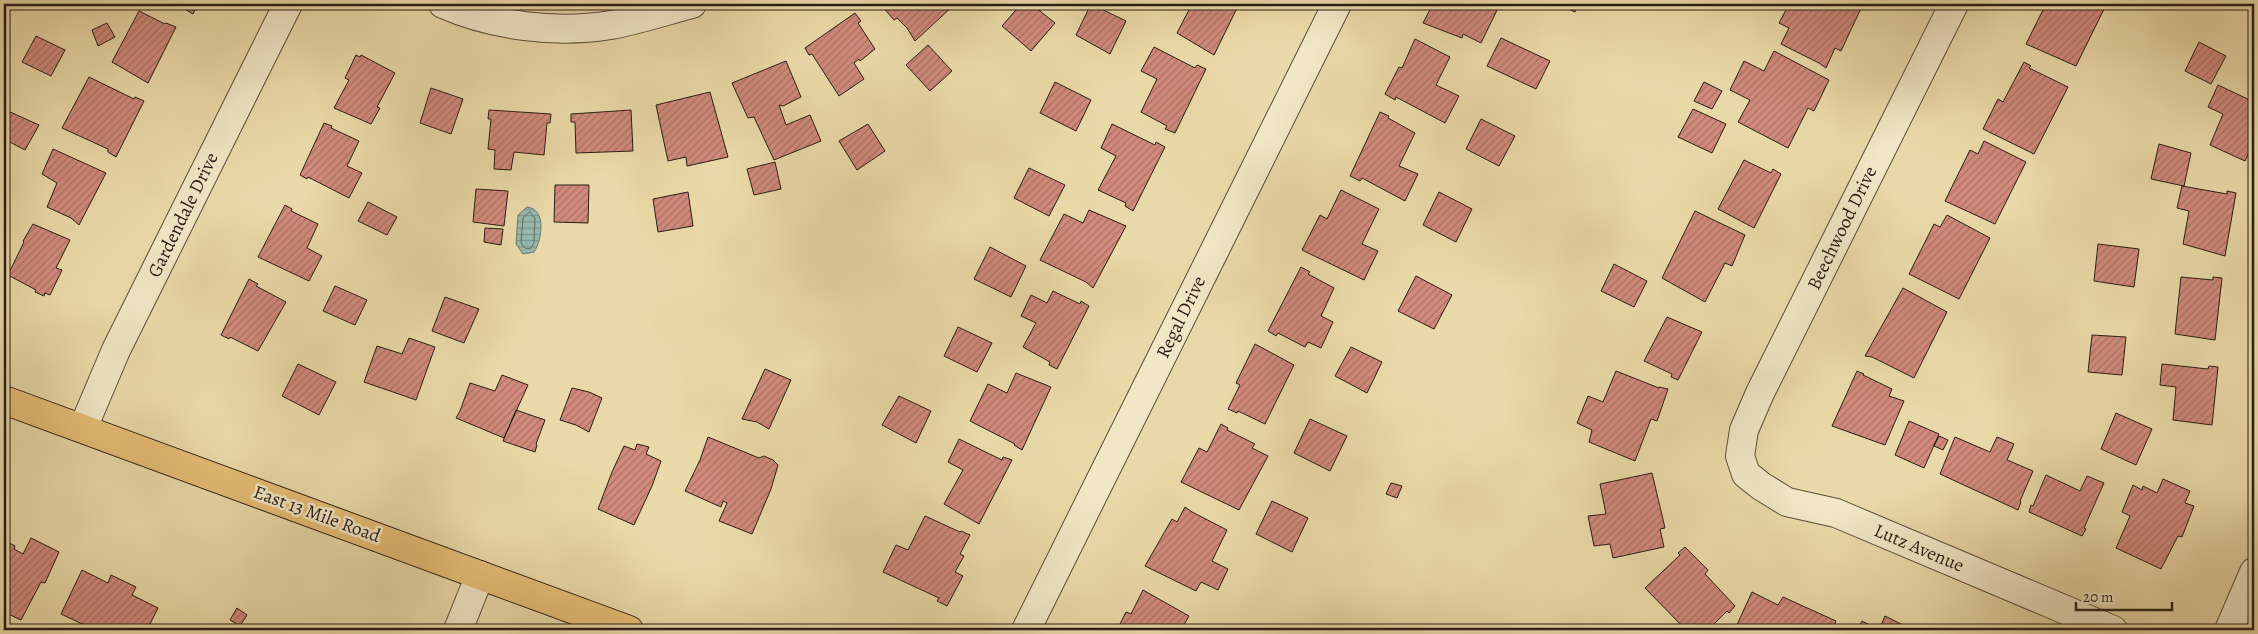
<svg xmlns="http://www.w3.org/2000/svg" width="2258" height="634" viewBox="0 0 2258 634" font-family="Alegreya,serif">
<defs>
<pattern id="water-rules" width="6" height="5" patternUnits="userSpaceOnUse" patternTransform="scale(1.25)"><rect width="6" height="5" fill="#98b9ae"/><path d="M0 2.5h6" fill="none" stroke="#7c968c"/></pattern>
<pattern id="building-hatch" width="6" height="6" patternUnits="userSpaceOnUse" patternTransform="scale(1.25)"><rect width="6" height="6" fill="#d18a7c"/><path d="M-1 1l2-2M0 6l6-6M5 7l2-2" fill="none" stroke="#aa7064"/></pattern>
</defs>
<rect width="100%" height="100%" fill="#ead9a8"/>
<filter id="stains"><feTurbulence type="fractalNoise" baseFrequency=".004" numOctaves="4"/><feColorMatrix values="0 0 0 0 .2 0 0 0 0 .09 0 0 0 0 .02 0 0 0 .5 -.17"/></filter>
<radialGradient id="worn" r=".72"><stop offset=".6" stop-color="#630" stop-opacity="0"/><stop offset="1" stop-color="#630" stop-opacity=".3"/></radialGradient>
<path fill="url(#water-rules)" stroke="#6b7b71" d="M527,207C547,209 542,240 534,252L523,254L516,244L518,215Z"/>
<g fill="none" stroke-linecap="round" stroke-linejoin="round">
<path stroke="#606b62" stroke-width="1" d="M530,212L535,218L534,243L531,248L526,249L521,243L523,218Z"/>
</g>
<path fill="url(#building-hatch)" stroke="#271d15" d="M176,4H198L193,14Z
M876,4H955L915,41L907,28L897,18L894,20L882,6L878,7Z
M1021,4H1031L1055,23L1031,51L1002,26Z
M1091,4L1126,21L1110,54L1076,35Z
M1192,4H1239L1214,55L1177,33Z
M1433,4H1500L1481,43L1463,34L1462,38L1423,23Z
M1558,4H1579L1575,12Z
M1789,4L1800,7L1801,4H1863L1841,51L1835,48L1826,68L1819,63L1781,44L1789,28L1779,23Z
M2046,4L2106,5L2076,66L2026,44Z
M139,11L165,24L166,23L176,27L148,83L112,62Z
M855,13L861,21L858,23L875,49L860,61L859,59L854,63L864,79L839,96L812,54L809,55L805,48Z
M107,23L115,37L98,46L92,30Z
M36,36L65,50L51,76L22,62Z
M1501,38L1550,61L1536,89L1487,66Z
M1415,39L1450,57L1436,85L1459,96L1445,123L1396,97L1395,100L1385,94L1399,67L1402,68Z
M2199,42L2226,56L2211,84L2185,71Z
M928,45L952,71L930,91L906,65Z
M1154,47L1195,68L1197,65L1206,69L1175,133L1165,129L1167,126L1141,112L1157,79L1141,71Z
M1774,51L1829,80L1814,111L1808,108L1788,148L1738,122L1750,100L1730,90L1744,61L1764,71Z
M356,55L360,57L361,55L395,73L377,107L380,108L371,124L334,108L349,80L345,78Z
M786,61L801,97L783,106L779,105L786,125L810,115L821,141L774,160L754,117L748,118L732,83Z
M2024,62L2031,66L2029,68L2068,87L2034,154L1983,129L1998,99L2003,102Z
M89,77L134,99L135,97L144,101L116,157L108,152V149L62,128Z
M1055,82L1091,100L1076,131L1040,113Z
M1704,82L1722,91L1712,109L1694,101Z
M2218,85L2254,102V141L2245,161L2210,145L2223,114L2208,107Z
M431,88L463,99L451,134L420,123Z
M710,92L728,157L687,166L686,157L668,161L656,105Z
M1693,109L1726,124L1712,153L1678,137Z
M489,110L551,114L550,123H547L544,155L514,152L511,170L494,169L495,150L488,149L491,119H488Z
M631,110L633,151L576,153L575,122H571V114Z
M8,111L39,125L25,150L4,139V119Z
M1380,112L1389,116L1388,118L1415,133L1399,166L1418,174L1405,201L1362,178L1360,181L1350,176Z
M1481,119L1515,136L1499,166L1466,149Z
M324,123L332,126L331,128L359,141L347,166L362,173L349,198L308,177L307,179L300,175Z
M868,124L885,151L857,170L839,141Z
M1112,124L1155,145L1156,142L1165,147L1133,211L1125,206L1126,203L1098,190L1116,156L1101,148Z
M1984,141L2026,162L1995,224L1945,201L1970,150L1978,154Z
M2159,144L2191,153L2184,186L2151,179Z
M53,149L106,173L79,225L71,218L47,207L57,183L42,174Z
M1744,160L1771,173L1773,169L1781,174L1754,228L1718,209Z
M775,162L781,189L754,195L747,169Z
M1029,168L1065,185L1049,216L1014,198Z
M555,185H589L588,223L554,222Z
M2182,186L2227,194V191L2236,193L2225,256L2183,244L2189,211L2177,208Z
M476,189L508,191L504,226L473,222Z
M1341,190L1379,209L1362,244L1378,251L1364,280L1302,250L1320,215L1327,219Z
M688,192L693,226L658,232L653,199Z
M1439,192L1472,209L1456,242L1423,225Z
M368,202L397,217L387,235L358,221Z
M285,205L292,209L291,211L318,224L307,248L322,256L309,281L258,257Z
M1089,210L1126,226L1093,288L1086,282L1040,260L1064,214L1083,223Z
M1695,211L1745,235L1732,266L1725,263L1705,302L1662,278Z
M1947,215L1990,238L1959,299L1909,274L1934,224L1940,227Z
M33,224L70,240L56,268L62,270L50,295L45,293L44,296L35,292L36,290L8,275L24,242L23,241Z
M485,228L503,229L501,245L484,242Z
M2098,244L2139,249L2134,287L2094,281Z
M990,247L1026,266L1011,297L974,279Z
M1614,264L1647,281L1634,307L1601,291Z
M1301,267L1310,272L1308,274L1334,288L1321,316L1333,322L1321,348L1308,342L1305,347L1278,333L1276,336L1268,331Z
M1416,276L1452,295L1434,329L1398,311Z
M2181,277L2213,280V277L2222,278L2215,340L2175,334Z
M249,279L258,284L256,286L286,302L258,351L230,337L229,339L221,335Z
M335,286L367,300L355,325L323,311Z
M1903,288L1947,312L1914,378L1872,357L1865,356Z
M1053,291L1080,304L1081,301L1089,306L1057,369L1049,365L1050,362L1023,347L1036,323L1021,316L1031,295L1047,303Z
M445,297L479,309L464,343L432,331Z
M1667,317L1702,332L1678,380L1671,377L1672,374L1644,361Z
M958,327L992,343L977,372L944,356Z
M2092,335L2126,337L2122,375L2088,372Z
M409,338L435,347L416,400L364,382L377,346L402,354Z
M1255,344L1294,365L1265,424L1238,411L1237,413L1228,409L1240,385L1236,383Z
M1351,347L1382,362L1367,393L1335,376Z
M298,364L336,382L319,415L282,396Z
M2162,364L2208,369L2209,366L2218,367L2212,425L2173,420L2176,387L2160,385Z
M765,369L791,380L769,429L757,422L742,419Z
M1616,371L1659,388V387L1668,389L1657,421L1651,419L1635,461L1589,442L1592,430L1577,423L1588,396L1603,402Z
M1857,371L1864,374L1863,375L1892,389L1889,396L1904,401L1885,445L1832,426Z
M1016,373L1051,387L1022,450L1014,445L1015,444L970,421L988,384L1007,393Z
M502,375L528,385L504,438L456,418L460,411L470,383L495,391Z
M572,388L589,392L602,398L589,432L576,425L560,420Z
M899,396L931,411L916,443L882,425Z
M516,410L545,420L536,444L537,445L535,452L503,441Z
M2116,413L2152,429L2136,465L2101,449Z
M1310,419L1347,436L1330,471L1294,453Z
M1909,421L1939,434L1924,468L1895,455Z
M1221,424L1228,428L1227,430L1255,444L1252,448L1268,456L1239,510L1181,482L1199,448L1207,452Z
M1939,436L1948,440L1943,450L1934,446Z
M708,437L759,458L764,456L773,460L778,465L771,489L752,534L719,521L727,503L723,501L721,507L685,491L700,460Z
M1955,437L1990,452L1997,437L2014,444L2007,460L2033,471L2020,501L2021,502L2018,510L1940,474Z
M959,439L1002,460L1003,457L1012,460L979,524L944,504L963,470L948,462Z
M637,444L649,447L646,454L661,461L652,486L634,525L598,509L612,472L624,446L635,450Z
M1652,473L1665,528L1660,529L1664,547L1613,558L1610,544L1594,546L1588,516L1606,514L1600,484Z
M2046,475L2080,491L2087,476L2104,483L2084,528L2086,529L2082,536L2029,512L2031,505L2033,506Z
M2163,479L2190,491L2185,503L2194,506L2182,537L2178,536L2161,569L2116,548L2130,516L2122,512L2133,485L2142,490L2143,486L2157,493Z
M1391,483L1402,486L1397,498L1386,494Z
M1272,501L1308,518L1292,552L1256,534Z
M1185,507L1192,512L1227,530L1212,561L1228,569L1218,590L1201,582L1196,591L1145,566L1172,519L1177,522Z
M925,516L960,532L961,531L970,535L960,554L964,556L955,572L963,576L947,606L937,601L939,598L883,572L896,545L908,550Z
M31,538L59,552L45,583L41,582L21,620L4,612V540L15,546L14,549L23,554Z
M1685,547L1708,570L1705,574L1735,606L1729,613L1727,611L1708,630H1686L1645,588L1680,555L1678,553Z
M82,570L108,583L111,575L136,587L132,595L158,608L147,630H95L61,614Z
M1143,590L1189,616L1181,630H1117L1126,612L1131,614Z
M1752,592L1778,605L1783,597L1836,621L1832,630H1739L1735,629Z
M237,608L247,615L240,626L230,620Z
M1885,616L1913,630H1857L1862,621L1879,630Z"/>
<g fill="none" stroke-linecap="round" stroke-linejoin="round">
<g stroke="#584c3a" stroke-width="30">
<path id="minor" d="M443,4C493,26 556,34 611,25C638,20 665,11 692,4
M1954,4L1760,393L1744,430L1740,456L1746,474L1761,486L1787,502L1836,513L2113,630
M83,428L116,350L288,4
M458,630L480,575
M1026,630L1337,4
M2229,630L2254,572"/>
</g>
<g stroke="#271d15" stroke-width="30">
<path id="major" d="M4,400L629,630"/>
</g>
<use href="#minor" stroke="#f1e6c6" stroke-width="28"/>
<use href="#major" stroke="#e5bc74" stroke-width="28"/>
</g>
<g text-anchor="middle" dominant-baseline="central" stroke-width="5" stroke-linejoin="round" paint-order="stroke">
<g font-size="19" fill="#271d15" stroke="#f1e6c6">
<text transform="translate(183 215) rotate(-64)">Gardendale Drive</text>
<text transform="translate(1842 228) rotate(-64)">Beechwood Drive</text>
<text transform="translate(1181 317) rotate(-64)">Regal Drive</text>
<text transform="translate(317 514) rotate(20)">East 13 Mile Road</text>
<text transform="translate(1919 548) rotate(23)">Lutz Avenue</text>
</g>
</g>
<rect width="2258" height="634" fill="none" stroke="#ead9a8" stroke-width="20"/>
<rect x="5" y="5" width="2248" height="624" fill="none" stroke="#271d15" stroke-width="2.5"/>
<rect x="10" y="10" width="2238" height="614" fill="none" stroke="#271d15"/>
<path d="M2076 602v8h96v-8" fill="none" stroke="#271d15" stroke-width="2.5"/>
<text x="2083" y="602" font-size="15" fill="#271d15" stroke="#f1e6c6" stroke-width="4" paint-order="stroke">20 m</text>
<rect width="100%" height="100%" filter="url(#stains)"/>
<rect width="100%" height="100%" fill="url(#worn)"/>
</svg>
